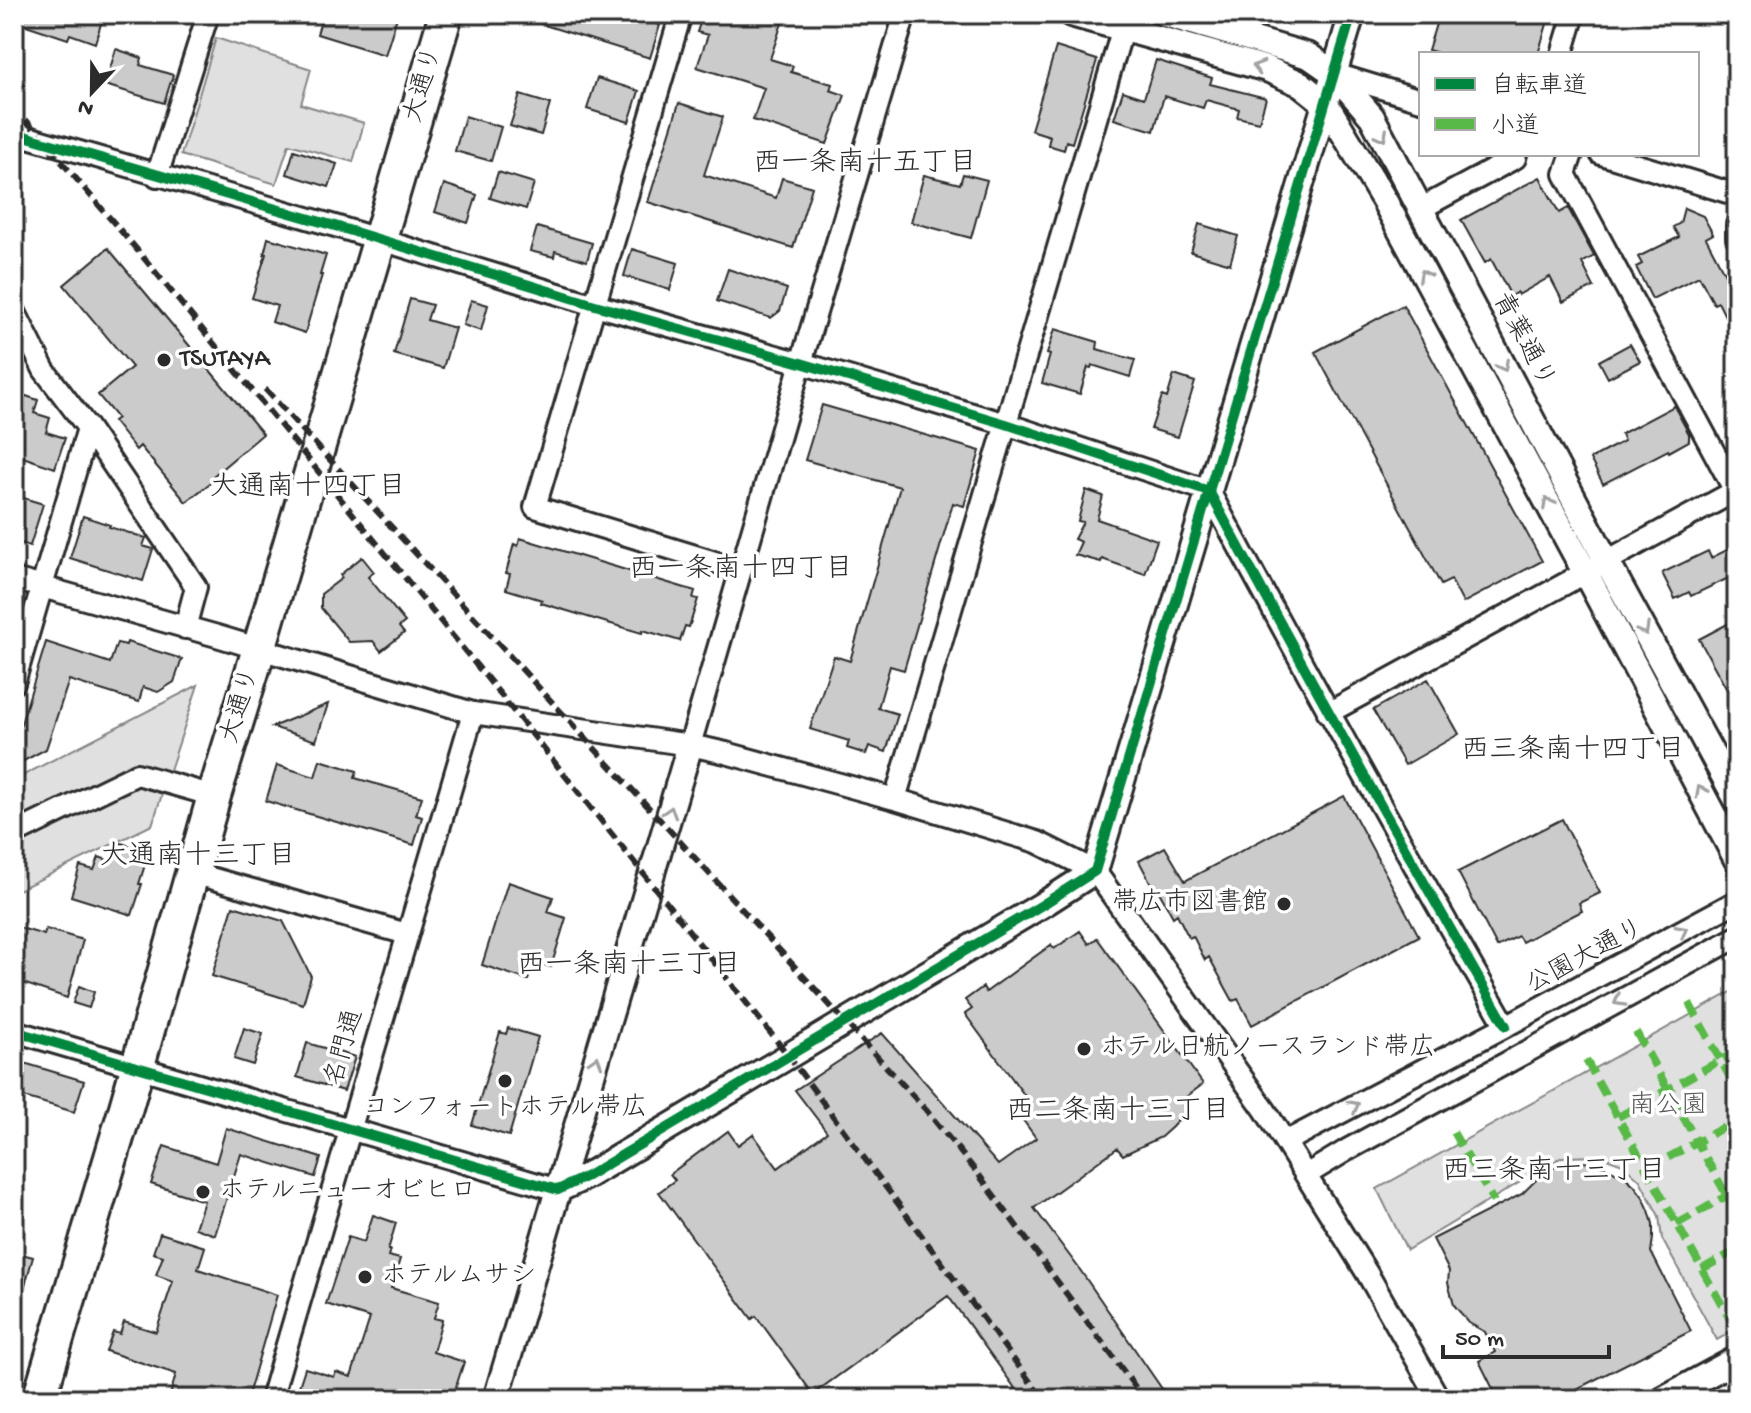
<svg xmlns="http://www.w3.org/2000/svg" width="1751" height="1413" viewBox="0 0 1751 1413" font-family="'Gochi Hand','Klee One',sans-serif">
<rect width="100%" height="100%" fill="#fff"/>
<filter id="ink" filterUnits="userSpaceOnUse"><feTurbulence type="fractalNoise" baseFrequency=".0125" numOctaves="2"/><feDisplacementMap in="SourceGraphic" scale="16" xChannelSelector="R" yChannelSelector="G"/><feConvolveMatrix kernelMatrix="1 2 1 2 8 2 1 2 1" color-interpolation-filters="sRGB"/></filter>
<g filter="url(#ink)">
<path fill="#e0e0e0" stroke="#868686" stroke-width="2" d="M216,38L311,69L301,104L364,123L353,162L289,144L276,184L181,155Z
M198,685L152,825L14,892V780Z
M1737,989V1329L1717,1340L1662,1239L1659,1216L1640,1180L1623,1164L1601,1156L1562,1157L1407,1250L1377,1189Z"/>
<path fill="#cbcbcb" stroke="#2b2b2b" stroke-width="2" d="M14,14H104L95,43L70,34L68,39L14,21Z
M323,14H398L385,55L317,34Z
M523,14H624L660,25L650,58L522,18Z
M703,14H785L770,59L793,66L791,72L832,84L830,90L845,95L827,144L753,120L764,88L697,67L708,35L697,32Z
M1439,14H1550L1538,54H1442L1428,50Z
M1056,47L1097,60L1072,143L1066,141L1064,150L1048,145L1050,136L1031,130Z
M116,49L142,58L140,65L173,75L164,103L105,85Z
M1156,60L1212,78L1210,84L1266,98L1259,122L1237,117L1239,109L1206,100L1203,108L1164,96L1154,131L1114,119L1123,91L1144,98Z
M597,78L639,91L629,122L587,109Z
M520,95L550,104L541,135L510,126Z
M679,103L723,117L704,175L776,198L782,178L812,187L793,248L648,202Z
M465,116L501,127L491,161L455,151Z
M294,150L337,164L329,187L287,174Z
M498,172L534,183L526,209L490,198Z
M963,174L987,180L971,238L911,222L924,175L960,184Z
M1540,177L1559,213L1568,208L1594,256L1582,263L1594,287L1563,302L1550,277L1518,295L1517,292L1511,296L1491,259L1485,263L1461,220Z
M444,184L477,195L468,223L435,212Z
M1684,208L1703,216L1713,234L1706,238L1737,297V340L1718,302L1714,304L1699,276L1652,299L1636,267L1642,264L1638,257L1679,237L1673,227L1680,223Z
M1199,224L1238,236L1230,264L1191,252Z
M537,227L592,243L587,261L555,251L554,257L530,251Z
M268,238L326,255L320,275H322L305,333L272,322L277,306L252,298L266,254H264Z
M108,248L263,434L212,477L214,480L186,502L140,446L136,450L113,421L117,418L98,395L132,367L64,285Z
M632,249L678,263L670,290L624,276Z
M728,269L787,289L780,311L771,318L717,301Z
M410,299L432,305L427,320L455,328L443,368L394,354Z
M471,300L488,305L481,331L463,325Z
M1403,305L1542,561L1463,603L1451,580L1441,585L1315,352Z
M1055,329L1098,342L1097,349L1135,360L1130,377L1092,365L1091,368L1088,367L1080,394L1042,383L1050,355L1047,354Z
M1630,344L1640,361L1608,378L1599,361Z
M1174,375L1195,382L1178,437L1151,429L1162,396L1167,398Z
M14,392L38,400L34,413L50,418L46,432L65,438L55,468L14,454Z
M822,405L980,451L964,506L953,503L904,670L890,666L878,708L898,714L886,752L869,746L866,754L847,748L849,741L810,729L834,656L850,661L900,487L805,460Z
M1674,406L1689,434V441L1669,452L1668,450L1603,484L1590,459L1624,441L1621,434Z
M1086,490L1103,496L1097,519L1157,540L1145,574L1102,559L1101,562L1075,555L1081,542L1074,539L1083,522L1078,521Z
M14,495L43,504L30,546L14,541Z
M83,516L110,525L109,527L146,538L143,546L153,549L143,581L70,558Z
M520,538L695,591L693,598L698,599L689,627L685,626L680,641L643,630L642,633L601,621L541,603L542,600L506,589L510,574L506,573L514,544L518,546Z
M1737,545V574L1691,596L1689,592L1675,599L1662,573L1708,551L1711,558Z
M362,557L374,572L368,577L405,622L399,627L404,633L381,651L373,641L349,642L321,608V594L342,578L340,575Z
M1737,619V708L1699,639Z
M46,642L110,663L117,643L126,645L127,642L182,659L174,682L158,692L143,687L139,702L69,680L46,749L14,766V747Z
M1428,679L1459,734L1405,765L1373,710Z
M328,704L316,741L272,727Z
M320,760L357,771L355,778L422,797L416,815L422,817L414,845L266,801L277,765L315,777Z
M1344,796L1419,936L1252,1025L1238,999L1233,1001L1209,957L1205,960L1193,936L1189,938L1177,914L1173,917L1158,890L1155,891L1139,861L1165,847L1185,881Z
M1562,819L1600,893L1579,903L1582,911L1522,942L1518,936L1497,947L1458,872Z
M121,843L149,852L139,884H142L132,915L71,896L80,866L94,870L99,857L110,861L115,847Z
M508,882L553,897L548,912L566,918L551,967L534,962L528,980L482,965Z
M233,906L283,921L311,976L303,1004L212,976Z
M14,926L44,935L46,929L83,940L67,998L14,980Z
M1080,931L1089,944L1097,938L1203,1084L1182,1100L1188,1109L1172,1127L1161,1137L1123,1155L1117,1148L1034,1208L1078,1267L1169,1399H1023L948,1296L813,1394L756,1316L752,1319L659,1192L675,1180L670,1174L728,1131L738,1145L753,1134L778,1168L827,1132L795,1090L882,1033L998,1165L1036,1138L1017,1112L1030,1103L965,1014L972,1009L965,1000L983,987L986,992L1051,945L1054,949Z
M79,986L94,992L89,1008L73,1003Z
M244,1028L263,1034L253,1065L234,1059Z
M508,1028L538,1037L509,1136L472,1125L500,1032L506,1034Z
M307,1043L355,1057L344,1091L297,1077Z
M14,1060L84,1081L74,1112L14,1094Z
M226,1128L321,1158L315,1177L241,1154L215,1235L195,1228L204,1201L151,1184L164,1146L216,1163Z
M1583,1162L1598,1164L1624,1176L1634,1185L1643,1197L1649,1210L1653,1224V1238L1651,1252L1691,1331L1557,1399H1498L1479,1361L1495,1352L1485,1332L1469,1323L1454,1305L1448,1283L1449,1271L1433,1239L1522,1194L1542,1174L1555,1167Z
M373,1215L396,1223L388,1250H390L388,1256L400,1259L391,1288L439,1302L434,1318L442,1320L433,1352L464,1362L452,1399H295L305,1368L334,1377L336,1372L351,1377L370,1318L326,1304L348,1237L364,1242Z
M160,1233L205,1247L198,1269L277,1295L247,1399H169L176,1374L106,1351L113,1332L120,1334L124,1322L156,1332L173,1281L156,1275L163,1256L153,1253Z
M14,1252L33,1257L19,1306L14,1305Z"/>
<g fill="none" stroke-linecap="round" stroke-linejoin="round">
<g stroke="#2b2b2b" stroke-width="26">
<path id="minor" d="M681,14L535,507L741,570
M1562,54L1574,14
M1335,74L1421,100
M14,133L335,226L595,305L801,363L1006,424L1209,491C1305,671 1404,849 1506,1026
M1572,154L1565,174L1735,491
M1601,154L1737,195
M157,176L208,14
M1420,209L1515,158L1516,154
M1737,225V238
M14,310L44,370L88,428L14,683
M88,428L196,587L185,628
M14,579L217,636L473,713L690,745L726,753L895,799L1037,842L1095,871L1265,1110L1367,1273L1439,1399
M1328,713L1737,490
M690,745L801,363L905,14
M895,799L1127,14
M14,834L137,774L214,796
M193,873L407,934
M14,1031L558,1190
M1285,1142L1506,1026L1737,901
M1306,1175L1347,1150L1737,937
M271,1399L473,713"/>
</g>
<g stroke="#2b2b2b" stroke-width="30">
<path id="tertiary" d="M1071,14L1267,69L1301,84L1326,104L1384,200L1585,572L1737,860
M1165,14L1309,56L1335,74L1372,117L1607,562L1737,800
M558,1190L587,1176L1042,905L1095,871L1352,14
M496,1399L690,745
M1663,1399L1737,1359"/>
</g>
<g stroke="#2b2b2b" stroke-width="38">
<path id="trunk" d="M39,1399L127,1104L214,796L259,649L446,14"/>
</g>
<use href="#minor" stroke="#fff" stroke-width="20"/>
<use href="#tertiary" stroke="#fff" stroke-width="24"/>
<use href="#trunk" stroke="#fff" stroke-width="32"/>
<path stroke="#2b2b2b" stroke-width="6" stroke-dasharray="12 6" stroke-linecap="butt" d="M14,106L144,258L500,694L674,912L784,1050L1043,1399
M265,389L926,1110L979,1175L1144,1399"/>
<path stroke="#58b947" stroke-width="8" stroke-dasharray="16 8" stroke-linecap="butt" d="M1689,1003L1737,1090
M1636,1032L1737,1214
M1586,1060L1737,1332
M1618,1117L1737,1051
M1453,1132L1494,1202
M1647,1169L1737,1120
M1677,1224L1737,1190
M1702,1269L1737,1250"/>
<g stroke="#fff" stroke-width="15">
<path id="cycleway" d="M14,133L335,226L595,305L801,363L1006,424L1209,491C1305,671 1404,849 1506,1026
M14,1031L558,1190L587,1176L1042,905L1095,871L1352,14"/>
</g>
<use href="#cycleway" stroke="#00873e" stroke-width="10"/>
</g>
<defs><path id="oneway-chevron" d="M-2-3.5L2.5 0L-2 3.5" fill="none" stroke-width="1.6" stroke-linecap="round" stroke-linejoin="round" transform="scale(2)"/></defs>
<g stroke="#a0a0a0">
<use href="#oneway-chevron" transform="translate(1258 67) rotate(-163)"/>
<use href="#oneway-chevron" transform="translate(1382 136) rotate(62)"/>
<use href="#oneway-chevron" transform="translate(1424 275) rotate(-118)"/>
<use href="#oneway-chevron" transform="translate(1503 366) rotate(62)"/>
<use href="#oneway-chevron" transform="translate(1548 503) rotate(-118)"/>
<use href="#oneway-chevron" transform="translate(1644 630) rotate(61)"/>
<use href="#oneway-chevron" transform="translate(1701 791) rotate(-118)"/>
<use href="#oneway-chevron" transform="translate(670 812) rotate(-73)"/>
<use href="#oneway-chevron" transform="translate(1682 931) rotate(-28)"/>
<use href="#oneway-chevron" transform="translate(1619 1001) rotate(151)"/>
<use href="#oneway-chevron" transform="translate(596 1061) rotate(-73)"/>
<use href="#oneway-chevron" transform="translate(1354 1106) rotate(-28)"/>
</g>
</g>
<g fill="#2b2b2b" stroke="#fff" stroke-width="3">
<circle cx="164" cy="360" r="8"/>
<circle cx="1284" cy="904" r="8"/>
<circle cx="1084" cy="1049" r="8"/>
<circle cx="505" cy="1081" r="8"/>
<circle cx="203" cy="1192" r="8"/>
<circle cx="365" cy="1277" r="8"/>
</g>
<g text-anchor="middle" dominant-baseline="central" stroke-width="7" stroke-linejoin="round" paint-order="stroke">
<g font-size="26" fill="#2b2b2b" stroke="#fff">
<text transform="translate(425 85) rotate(-74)">大通り</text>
<text transform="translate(1522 341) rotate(62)">青葉通り</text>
<text transform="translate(242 706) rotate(-73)">大通り</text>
<text transform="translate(1586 958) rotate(-28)">公園大通り</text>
<text transform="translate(346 1048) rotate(-74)">名門通</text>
</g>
<g font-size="26" fill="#2b2b2b" stroke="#fff" text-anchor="start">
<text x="180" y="360">TSUTAYA</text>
<text x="1268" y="904" text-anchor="end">帯広市図書館</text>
<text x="1100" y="1049">ホテル日航ノースランド帯広</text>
<text x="505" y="1109" text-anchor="middle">コンフォートホテル帯広</text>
<text x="219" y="1192">ホテルニューオビヒロ</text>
<text x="381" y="1277">ホテルムサシ</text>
</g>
<g font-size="26" fill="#585858" stroke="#fff">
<text x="1668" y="1107">南公園</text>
</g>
<g font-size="28" fill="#2b2b2b" stroke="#fff">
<text x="865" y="164">西一条南十五丁目</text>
<text x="308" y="488">大通南十四丁目</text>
<text x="741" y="570">西一条南十四丁目</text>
<text x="1573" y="751">西三条南十四丁目</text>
<text x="198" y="857">大通南十三丁目</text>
<text x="629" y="966">西一条南十三丁目</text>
<text x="1118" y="1112">西二条南十三丁目</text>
<text x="1554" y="1172">西三条南十三丁目</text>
</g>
</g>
<rect width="1751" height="1413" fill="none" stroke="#fff" stroke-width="48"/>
<rect x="24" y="24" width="1703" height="1365" fill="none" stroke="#2b2b2b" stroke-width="3" filter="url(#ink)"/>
<rect x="1419" y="52" width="280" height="104" fill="#ffffff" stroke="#aaaaaa" stroke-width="2"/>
<rect x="1435" y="78" width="40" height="12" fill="#00873e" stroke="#aaaaaa" stroke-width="2"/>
<text x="1491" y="92" font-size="24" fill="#2b2b2b">自転車道</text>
<rect x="1435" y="118" width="40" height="12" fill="#58b947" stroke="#aaaaaa" stroke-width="2"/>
<text x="1491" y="132" font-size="24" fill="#2b2b2b">小道</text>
<g transform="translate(92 92) rotate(202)" stroke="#ffffff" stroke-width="6" paint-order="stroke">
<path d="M0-6L14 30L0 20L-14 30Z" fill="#2b2b2b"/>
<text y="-12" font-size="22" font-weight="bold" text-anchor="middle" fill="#2b2b2b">N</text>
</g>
<path d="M1443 1345v12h166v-12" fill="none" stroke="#2b2b2b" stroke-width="4"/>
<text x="1455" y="1345" font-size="24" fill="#2b2b2b" stroke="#ffffff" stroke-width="6" paint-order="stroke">50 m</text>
</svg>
